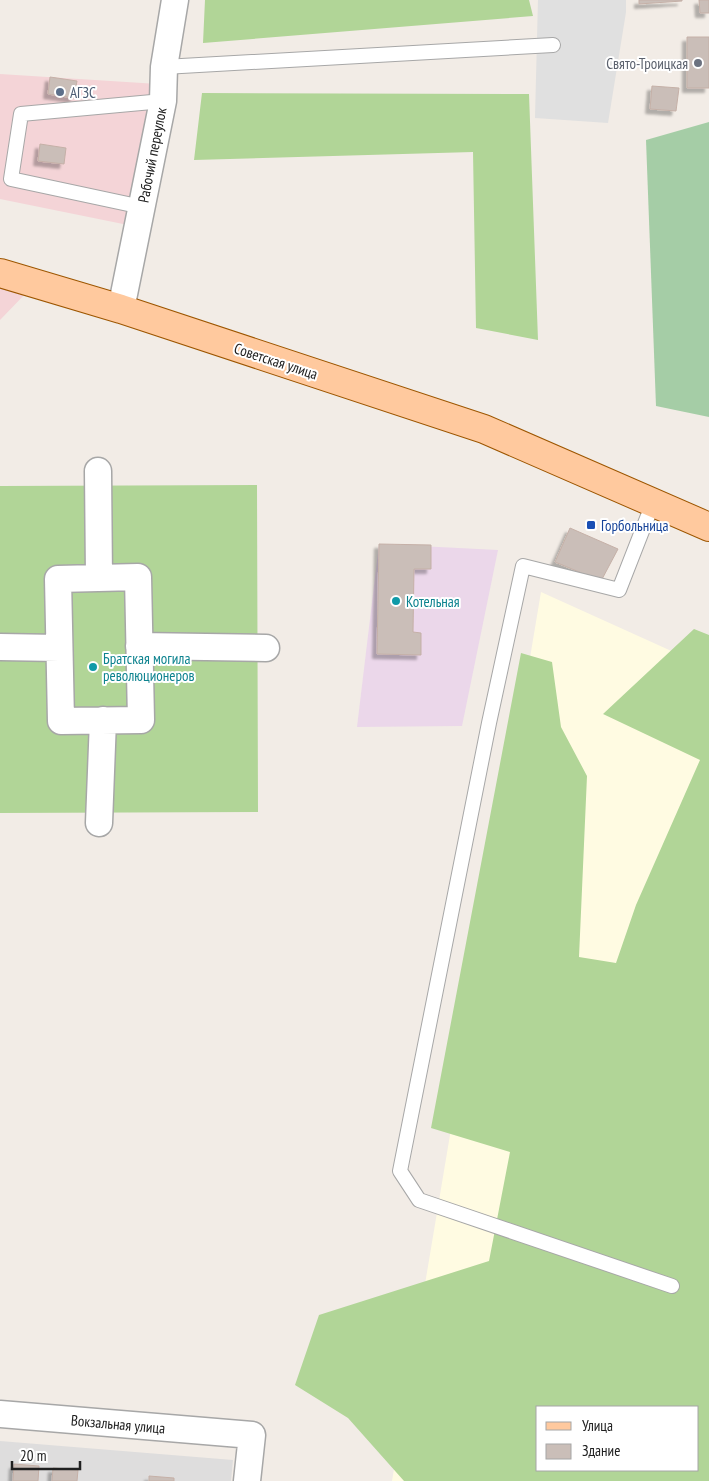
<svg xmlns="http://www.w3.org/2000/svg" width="709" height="1481" viewBox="0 0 709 1481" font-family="'PT Sans Narrow',sans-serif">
<defs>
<filter id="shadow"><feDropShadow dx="-4.5" dy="4.5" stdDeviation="1" flood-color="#0004"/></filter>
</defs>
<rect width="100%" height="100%" fill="#f2ece6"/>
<path fill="#dedddd" d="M0,1441L233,1460L231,1481H0Z"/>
<path fill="#f4d4d7" d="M0,74L158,84L128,225L0,199Z
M0,284L27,292L0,320Z"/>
<path fill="#ebd7ea" d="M379,544L498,550L462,726L357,727Z"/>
<path fill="#fffbe2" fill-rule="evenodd" d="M541,592L709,668V1481H392ZM538,1407H698V1470H538Z"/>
<path fill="#b1d597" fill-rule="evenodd" d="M205,0H529L533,16L203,43Z
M202,93L529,94L538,340L476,328L473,152L194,160Z
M257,485L258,812L0,813V486Z
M694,629L709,635V1481H404L348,1418L295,1385L319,1315L489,1261L510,1152L431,1128L521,653L552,662L561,727L587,776L579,957L616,963L636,905L700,760L603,714ZM538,1407H698V1470H538Z"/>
<path fill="#a5cda6" d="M709,122V417L656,406L646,140Z"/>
<path fill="#e0e0e0" d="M538,0H626V12L608,123L535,118Z"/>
<path fill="#cabeb8" stroke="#c5b0a7" filter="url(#shadow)" d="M639,0H682V1L639,4Z
M699,0H709V13H700Z
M687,37H709V88H687Z
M50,77L77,81L74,98L48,94Z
M652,86L679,88L676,111L650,109Z
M40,144L66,148L64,164L38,161Z
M570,528L618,549L601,581L555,562Z
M379,544L431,545V569H414L413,632L421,633V655L377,654Z
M14,1464L39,1466L38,1481H13Z
M53,1468L78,1470L77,1481H52Z
M149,1476L174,1478V1481H149Z"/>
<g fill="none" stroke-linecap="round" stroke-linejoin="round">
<g stroke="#a7a7a7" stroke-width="16">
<path id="lane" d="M164,67L553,45
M142,207L11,179L21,114L163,101
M653,503L619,590L523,566L489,723L400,1171L419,1200L672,1286"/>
</g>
<g stroke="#a7a7a7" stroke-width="29">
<path id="street" d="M121,309L163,101L164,67L175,0
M98,471L99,578
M138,577L141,720L61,721L58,579Z
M139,646L266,648
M0,647L59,648
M99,823L103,720
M0,1414L252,1435L247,1481"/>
</g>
<g stroke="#9d5600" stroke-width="30">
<path id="primary" d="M0,273L121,309L484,429L709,527"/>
</g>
<use href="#lane" stroke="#fff" stroke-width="14"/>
<use href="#street" stroke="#fff" stroke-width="26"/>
<use href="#primary" stroke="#ffc99e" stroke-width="28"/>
</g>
<circle fill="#6b7280" stroke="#fff" stroke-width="2" cx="698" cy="63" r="5"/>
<circle fill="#5c6f8a" stroke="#fff" stroke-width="2" cx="60" cy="92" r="5"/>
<rect fill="#1a4fb4" stroke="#fff" stroke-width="2" x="586" y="520" width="10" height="10" rx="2.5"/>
<g fill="#0f9aa8" stroke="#fff" stroke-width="2">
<circle cx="396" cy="601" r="5"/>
<circle cx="93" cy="667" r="5"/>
</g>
<g text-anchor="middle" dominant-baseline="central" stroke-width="4" stroke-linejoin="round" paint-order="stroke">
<g font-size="15" fill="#5b616d" stroke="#fff" text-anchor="end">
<text x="688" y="63">Свято-Троицкая</text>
</g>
<g font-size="15" fill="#4e5e75" stroke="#fff" text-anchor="start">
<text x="70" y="92">АГЗС</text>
</g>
<g font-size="15" fill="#202020" stroke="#fff">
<text transform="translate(152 155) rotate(-79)">Рабочий переулок</text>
<text transform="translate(276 361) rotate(18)">Советская улица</text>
<text transform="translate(118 1424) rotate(5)">Вокзальная улица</text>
</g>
<g font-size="15" fill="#164399" stroke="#fff" text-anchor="start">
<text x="601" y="525">Горбольница</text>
</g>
<g font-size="15" fill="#0d838f" stroke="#fff" text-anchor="start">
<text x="406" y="601">Котельная</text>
<text x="103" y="658">Братская могила<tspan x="103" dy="17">революционеров</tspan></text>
</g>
</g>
<rect x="536" y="1406" width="162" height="65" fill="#ffffff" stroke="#a6a6a6"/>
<rect x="546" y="1422" width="25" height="8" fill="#ffc99e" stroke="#a6a6a6"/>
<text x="582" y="1431" font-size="15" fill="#202020">Улица</text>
<rect x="546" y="1444" width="25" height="15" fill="#cabeb8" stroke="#a6a6a6"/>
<text x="582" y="1456" font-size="15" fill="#202020">Здание</text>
<path d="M12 1461v8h68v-8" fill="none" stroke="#202020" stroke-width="2.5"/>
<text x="20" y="1461" font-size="15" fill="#202020" stroke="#ffffff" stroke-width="4" paint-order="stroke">20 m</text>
</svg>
